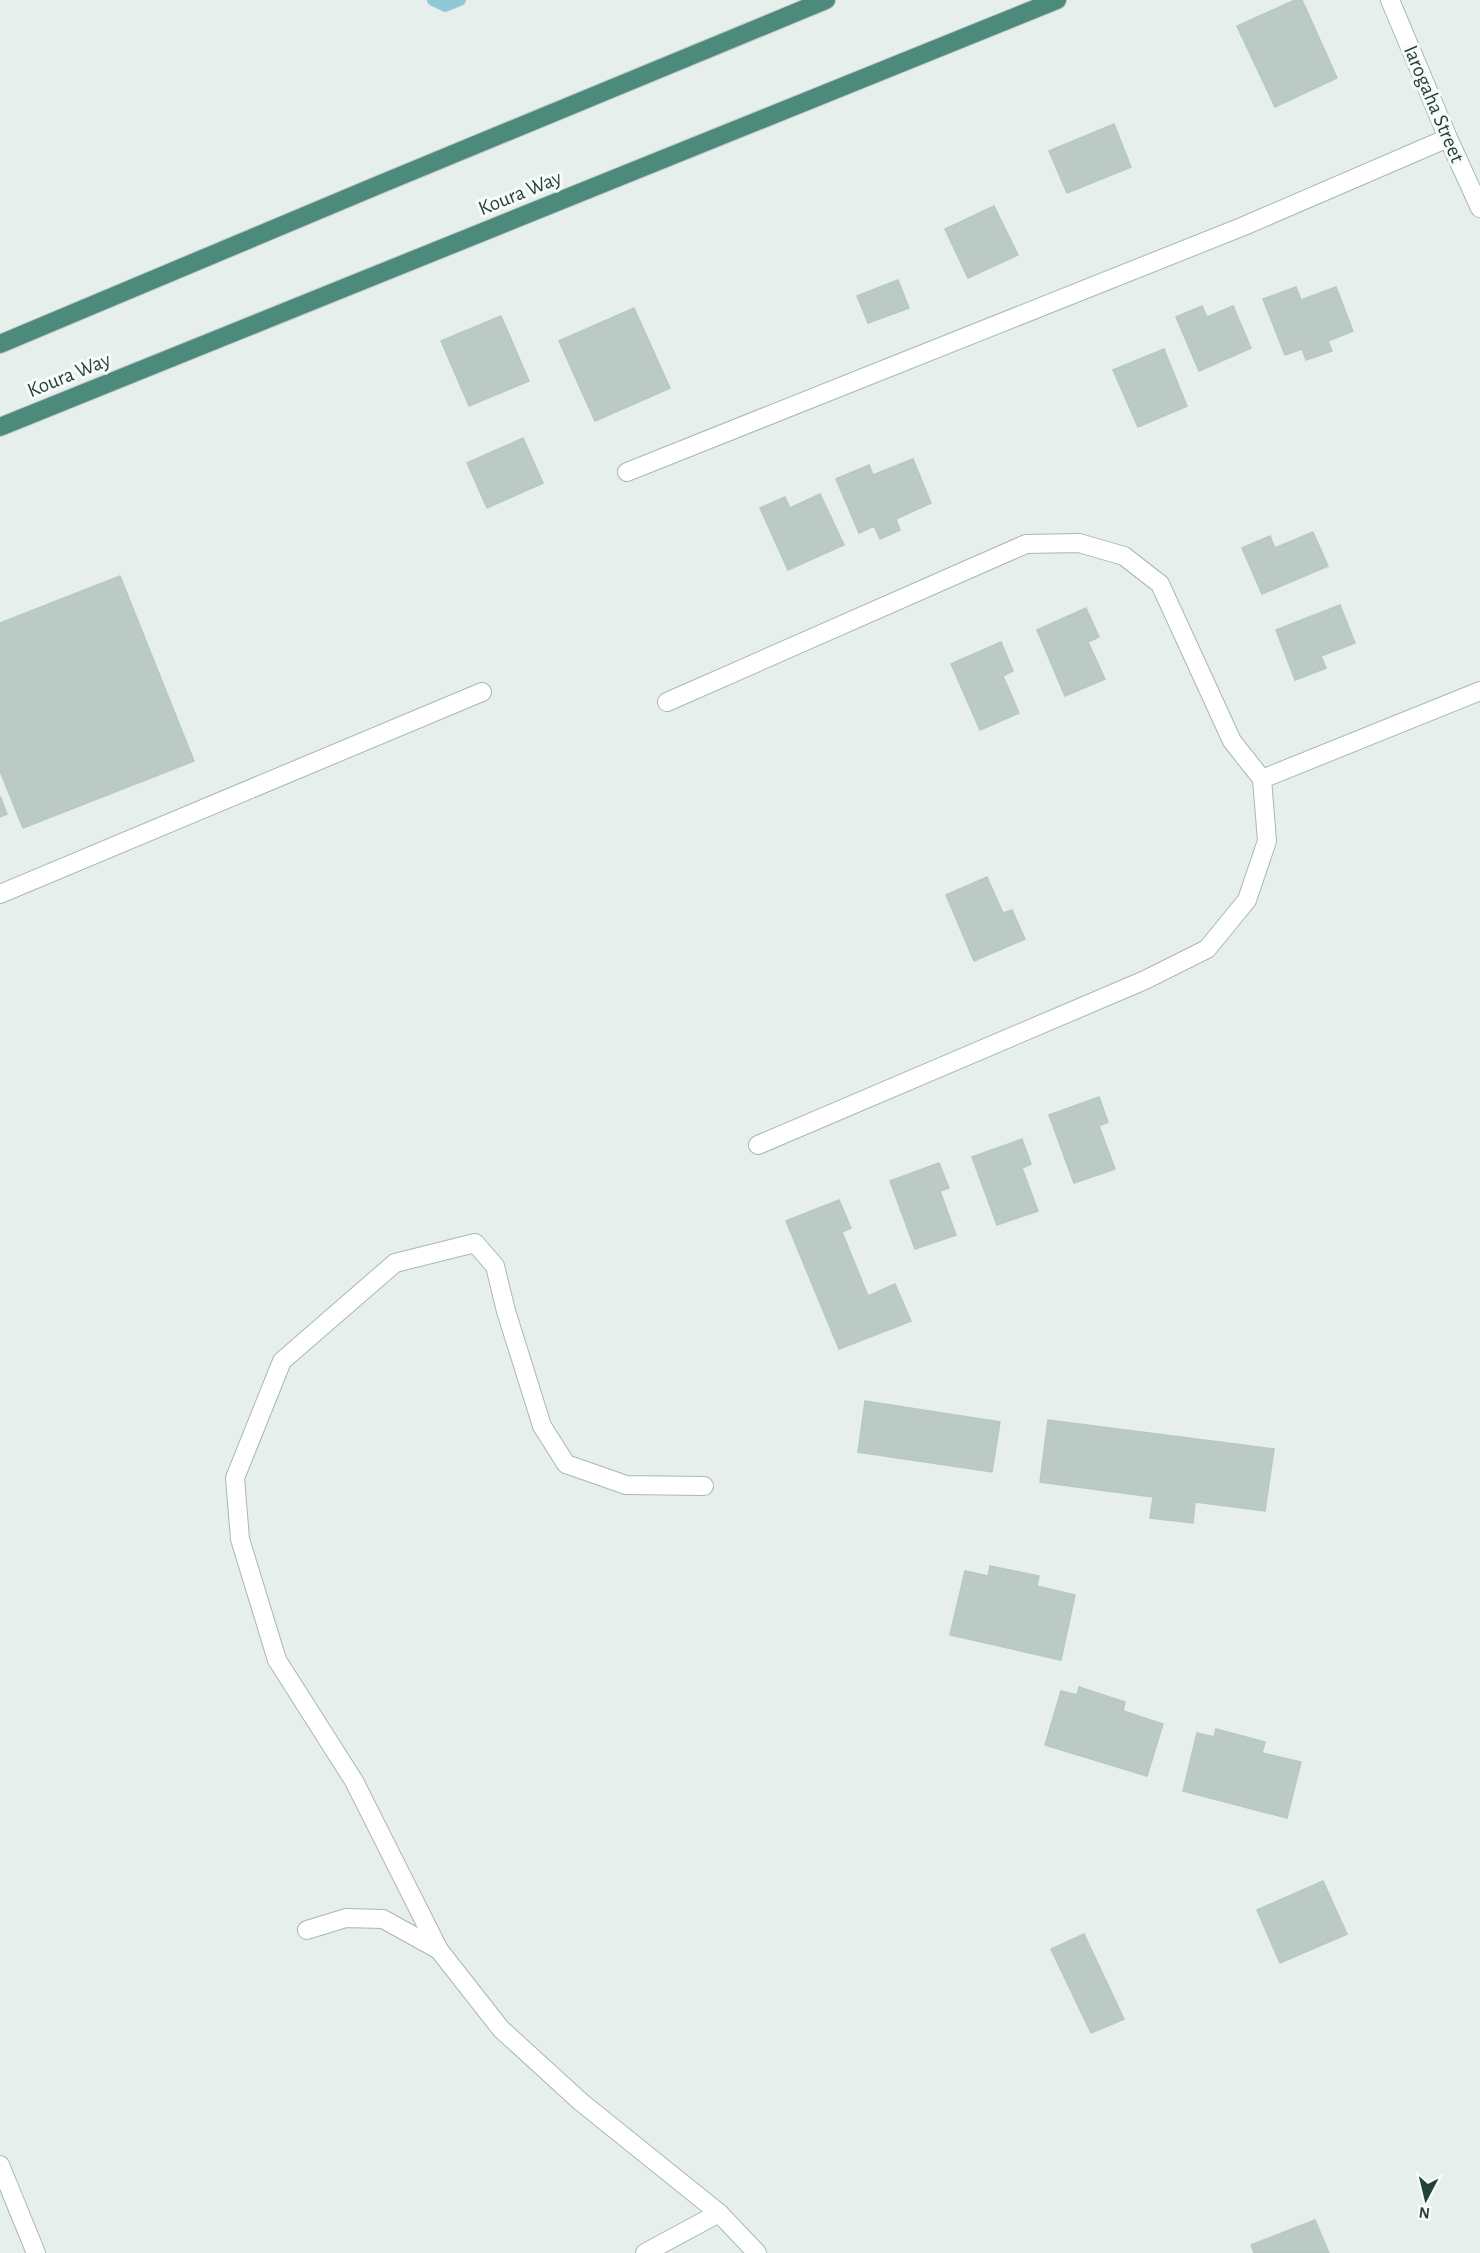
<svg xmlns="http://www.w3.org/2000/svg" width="1480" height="2253" viewBox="0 0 1480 2253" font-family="'Alegreya Sans',sans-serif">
<rect width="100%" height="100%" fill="#e6efeb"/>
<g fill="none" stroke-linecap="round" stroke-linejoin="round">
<path stroke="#8ec9d4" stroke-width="12" d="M433,0L445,6L460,0"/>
</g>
<path fill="#bbcac4" stroke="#b8c9c2" stroke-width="1.5" d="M1295,0H1302L1337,78L1275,107L1237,26Z
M1114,124L1131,167L1067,193L1049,151Z
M994,206L1018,255L968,278L945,229Z
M898,280L909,308L868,323L857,296Z
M1296,287L1301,300L1336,287L1353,331L1328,341L1332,351L1306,360L1302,349L1285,355L1263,299Z
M1202,306L1207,317L1233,306L1251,348L1199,371L1176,317Z
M634,308L670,388L595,421L559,341Z
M501,316L529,381L469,406L441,341Z
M1164,349L1187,406L1138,427L1113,370Z
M523,438L543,483L487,508L467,463Z
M913,459L931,503L896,519L900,530L880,539L874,526L859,533L836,479L869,465L873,475Z
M820,494L844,545L788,570L760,508L785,497L790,508Z
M1313,532L1328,566L1262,594L1242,548L1270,536L1275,548Z
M120,576L194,761L23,828L0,771V623Z
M1340,605L1355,643L1321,656L1326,668L1295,680L1276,630Z
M1086,608L1099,637L1088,642L1105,679L1065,696L1037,630Z
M1001,642L1013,671L1003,676L1019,713L980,730L951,664Z
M0,796L7,814L0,817Z
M987,877L1003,913L1012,910L1025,939L974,961L946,895Z
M1099,1097L1108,1122L1099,1126L1115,1169L1074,1183L1049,1115Z
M1022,1139L1031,1164L1022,1168L1038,1211L997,1225L972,1157Z
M939,1163L949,1188L940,1191L956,1235L915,1249L890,1181Z
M839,1200L851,1228L842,1232L868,1296L895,1284L911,1321L839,1349L786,1221Z
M865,1401L1000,1422L992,1472L858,1452Z
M1048,1420L1274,1449L1265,1511L1195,1502L1193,1523L1150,1518L1153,1497L1040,1482Z
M990,1566L1039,1576L1037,1586L1075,1595L1061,1660L950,1635L965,1571L988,1576Z
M1079,1687L1125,1702L1123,1711L1163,1724L1147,1776L1045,1745L1061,1691L1077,1695Z
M1216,1729L1265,1742L1262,1753L1301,1762L1287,1818L1183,1791L1197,1733L1214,1737Z
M1323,1881L1347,1934L1280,1963L1257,1910Z
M1084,1934L1124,2019L1091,2033L1051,1949Z
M1315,2220L1329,2253H1254L1251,2245Z"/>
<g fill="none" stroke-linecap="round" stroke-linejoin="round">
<g stroke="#a8b8b2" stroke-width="20">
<path id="service" d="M0,894L482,692
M307,1930L346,1918L383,1919L439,1950
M439,1950L354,1781L277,1660L240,1539L235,1478L282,1361L395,1263L475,1243L495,1266L506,1311L542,1426L566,1464L626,1485L704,1486
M645,2253L719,2213"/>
</g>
<g stroke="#a8b8b2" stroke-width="20">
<path id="minor" d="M1390,0L1448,138L1480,208
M627,472L1244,226L1448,138
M667,702L1026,544L1079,543L1124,556L1160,584L1232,741L1262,779
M758,1145L1145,980L1207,949L1247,900L1267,841L1262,779L1480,691
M439,1950L501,2029L581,2102L719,2213L757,2253
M0,2165L36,2253"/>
</g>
<g stroke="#c2cac8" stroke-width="20">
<path id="trunk" d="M0,344L376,186L826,0
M0,427L1057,0"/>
</g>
<use href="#service" stroke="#fff" stroke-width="18"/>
<use href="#minor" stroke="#fff" stroke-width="18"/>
<use href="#trunk" stroke="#4c8a7c" stroke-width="18"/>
</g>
<g text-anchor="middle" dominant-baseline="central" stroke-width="6" stroke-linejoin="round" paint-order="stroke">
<g font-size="21" fill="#24423a" stroke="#f7fbf9">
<text transform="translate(1434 104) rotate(67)">Iarogaha Street</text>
<text transform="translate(520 193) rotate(-22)">Koura Way</text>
<text transform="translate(69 375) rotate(-22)">Koura Way</text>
</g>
</g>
<g transform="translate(1426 2199) rotate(187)" stroke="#f7fbf9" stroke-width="4.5" paint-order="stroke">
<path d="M0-4.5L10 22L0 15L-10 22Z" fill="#24423a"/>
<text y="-9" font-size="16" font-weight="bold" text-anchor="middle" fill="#24423a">N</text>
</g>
</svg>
